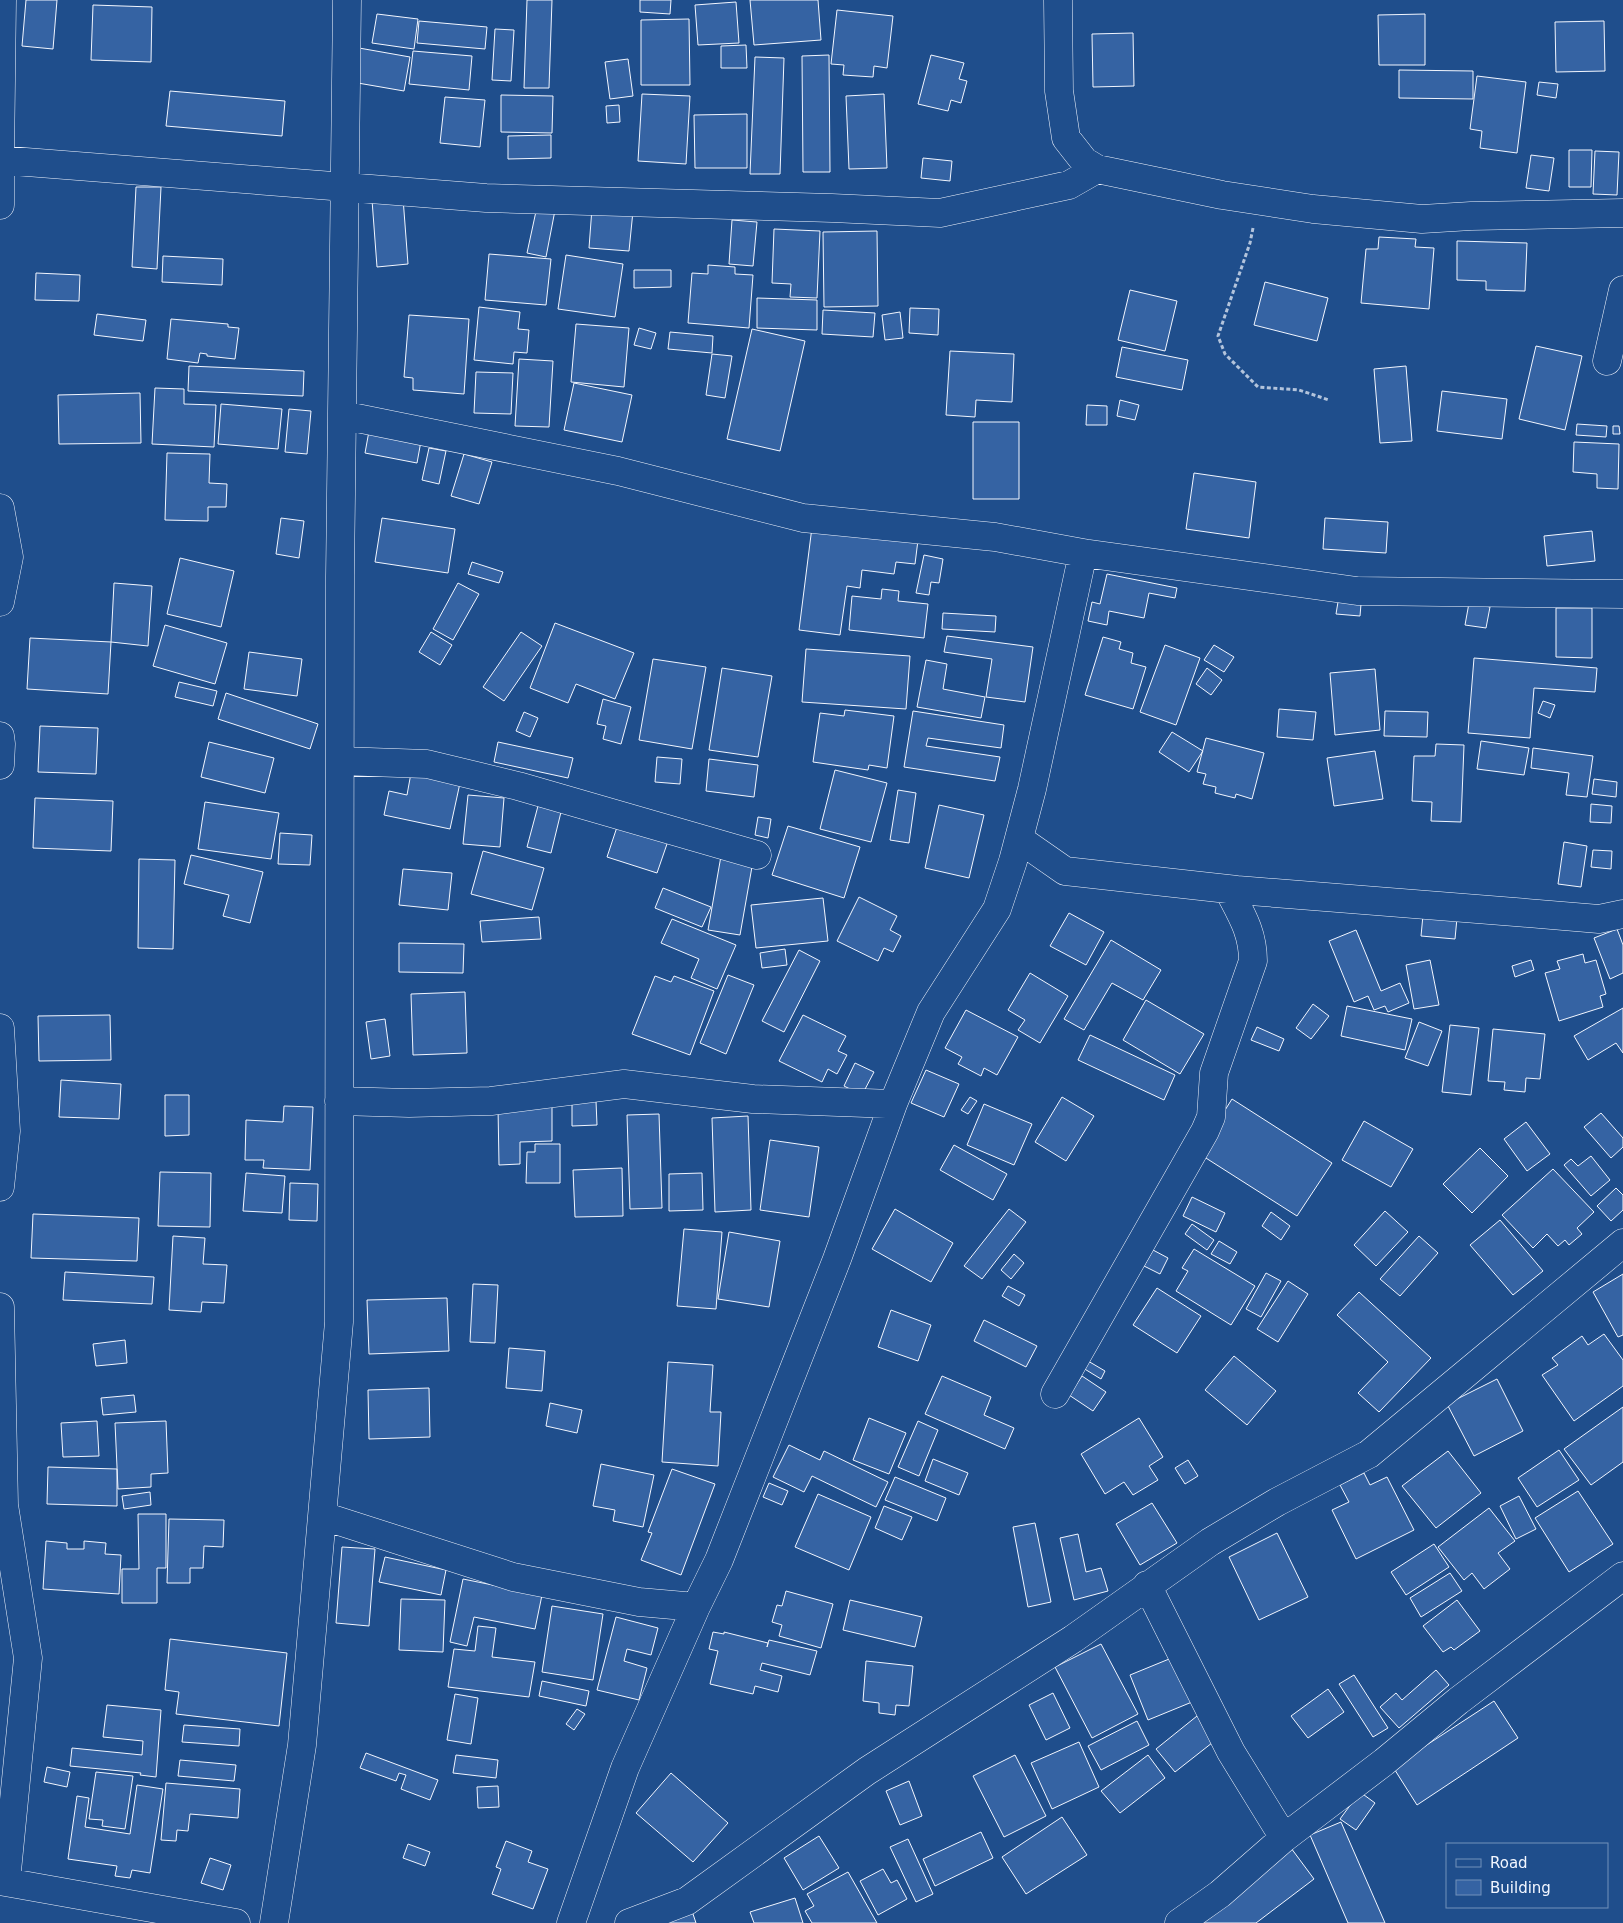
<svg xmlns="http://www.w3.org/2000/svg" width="1623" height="1923" viewBox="0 0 1623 1923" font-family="'DejaVu Sans',sans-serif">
<rect width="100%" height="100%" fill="#1f4e8c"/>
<path fill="#3563a3" stroke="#f2f6ff" d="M26,0H57L53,49L22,46Z
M527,0H552L549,88H524Z
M640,0H671L670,14L640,12Z
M750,0H818L821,40L754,45Z
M736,2L739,43L698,45L695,5Z
M93,5L152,7L151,62L91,60Z
M837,10L893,16L887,68L874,66L873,77L843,75L844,65L831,64Z
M377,14L418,19L414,49L372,43Z
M1425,14V65H1379L1378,15Z
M689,19L690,85H641V20Z
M419,21L487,27L485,49L417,43Z
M1604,21L1605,71L1556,72L1555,22Z
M495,29L514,30L511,81L492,80Z
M1133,33L1134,86L1093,87L1092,34Z
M746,45L747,68H721V46Z
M359,48L410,57L404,91L352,82Z
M413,51L472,56L469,90L409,84Z
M829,55L830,172H803L802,56Z
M931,55L964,63L959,79L967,81L961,103L951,100L948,111L918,104Z
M755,57L784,58L780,174H750Z
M628,59L633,96L610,99L605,62Z
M1399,70L1473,71V99L1399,98Z
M1477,76L1526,82L1517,153L1480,148L1482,131L1470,129Z
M1539,82L1558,84L1556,98L1537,95Z
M170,91L285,101L282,136L166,126Z
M642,94L690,96L686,164L638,161Z
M884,94L887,168L849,169L846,96Z
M501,95L553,96L552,133L501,132Z
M445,97L485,100L480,147L440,143Z
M619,105L620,122L607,123L606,106Z
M747,114V168H695L694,115Z
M551,135V158L508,159V136Z
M1569,150H1592L1591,187H1569Z
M1595,151L1619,152L1617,195L1593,194Z
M1531,155L1554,158L1549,191L1526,188Z
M923,158L952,161L950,181L921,178Z
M136,187H161L157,269L132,267Z
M403,198L408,264L377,267L372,200Z
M538,202L556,205L546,257L527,253Z
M592,208L633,211L629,251L589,248Z
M732,220L757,222L753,266L729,264Z
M774,229L820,231L817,298L790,297L791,284L772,283Z
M877,231L878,306L824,307L823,232Z
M1379,237L1416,239L1415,247L1434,248L1429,309L1361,303L1366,249H1378Z
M1457,241L1527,243L1525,291L1486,290V281L1457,280Z
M489,254L551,259L546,305L485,300Z
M566,255L623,264L615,317L558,309Z
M163,256L223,259L222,285L162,282Z
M708,265L735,267V274L753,275L749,328L688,323L692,273L708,274Z
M634,270H671V287L634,288Z
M36,273L80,275L79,301L35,300Z
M1265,282L1328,298L1317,341L1254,325Z
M1130,290L1177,301L1165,351L1118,340Z
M757,298L817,300V330L757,328Z
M479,307L520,312L518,329L529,330L527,353L514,352L513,364L474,360Z
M910,308L939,309L938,335L909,333Z
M823,310L875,313L873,337L822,334Z
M900,312L903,338L885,340L882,315Z
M97,314L146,320L143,341L94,335Z
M409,315L469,319L464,394L413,390V378L404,377Z
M171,319L228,324V327L239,328L235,359L207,356V354L200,353L198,363L167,359Z
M576,324L629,328L624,387L571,382Z
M639,328L656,333L651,349L634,345Z
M752,329L805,341L780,451L727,439Z
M670,332L713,336L712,353L668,349Z
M1536,346L1582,356L1565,430L1519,419Z
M1122,347L1188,360L1182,390L1116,377Z
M950,351L1014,354L1012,402L976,400L975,417L946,415Z
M712,354L732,356L725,398L706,395Z
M519,359L553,361L549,427L515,426Z
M189,366L304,371L303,396L188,391Z
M1406,366L1412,441L1380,443L1374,369Z
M476,372L513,373L511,414L474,413Z
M574,383L632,395L622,442L564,430Z
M155,388L184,389V404L216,405L214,447L152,444Z
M1442,391L1507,399L1502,439L1437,431Z
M140,393L141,443L59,444L58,395Z
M1120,400L1139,405L1135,420L1117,416Z
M221,404L282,409L278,449L218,444Z
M1087,405L1107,406V425H1086Z
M289,409L311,411L307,454L285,452Z
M973,422H1019V499H973Z
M1577,424L1607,426L1606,437L1576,435Z
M1613,426H1619L1620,434H1613Z
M369,431L421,441L417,463L365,453Z
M1574,442L1619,444L1618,489L1597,488V474L1573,472Z
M429,448L446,451L439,484L422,480Z
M167,453L210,454L209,483L227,484L226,507H208V521L165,520Z
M464,454L492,462L479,504L451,496Z
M1194,473L1256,482L1249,538L1186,529Z
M281,518L304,521L299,558L276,554Z
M382,518L455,529L448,573L375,562Z
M1325,518L1388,522L1386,553L1323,549Z
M812,527L918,540L915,564L896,562L894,574L862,570L860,588L847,586L840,635L799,630Z
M1592,531L1595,561L1547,566L1544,536Z
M924,555L943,559L939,583L931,582L929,595L916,593Z
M180,558L234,571L221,627L167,614Z
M472,562L503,572L499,583L468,574Z
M1107,574L1177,588L1175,598L1149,593L1144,618L1109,611L1107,625L1088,621L1092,602L1100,604Z
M114,583L152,586L148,646L111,642Z
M458,583L479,594L453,640L433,629Z
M882,589L899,591L898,601L928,604L924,638L849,630L852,596L881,599Z
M1338,602L1361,604L1360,616L1336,614Z
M1469,603L1490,607L1486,628L1465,625Z
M1556,608H1592V658L1556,657Z
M943,613L996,616L995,632L942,629Z
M555,623L634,653L615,699L576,684L568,703L530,688Z
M165,625L227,643L215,684L153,666Z
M431,632L452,645L440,665L419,652Z
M521,632L542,646L504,701L483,687Z
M947,636L1033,647L1025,702L986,697L992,659L944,652Z
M1103,637L1121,642L1119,649L1133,653L1131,663L1146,667L1133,709L1085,695Z
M30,638L111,642L108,694L27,689Z
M1165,645L1200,658L1176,725L1140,712Z
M1214,645L1234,657L1224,672L1204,660Z
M806,649L910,656L906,709L802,702Z
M249,652L302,659L297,696L244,689Z
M1474,658L1597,668L1595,692L1534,688L1530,738L1468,733Z
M653,659L706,667L692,749L639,740Z
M926,660L947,664L943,689L985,697L981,718L917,707Z
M722,668L772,676L758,757L709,750Z
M1207,668L1222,680L1211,695L1196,684Z
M1375,669L1380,730L1335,735L1330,673Z
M179,682L217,691L213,706L175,697Z
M226,693L318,724L310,749L218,719Z
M603,699L631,707L621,744L603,739L606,726L597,724Z
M1543,701L1555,705L1550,718L1538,713Z
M1279,709L1316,712L1313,740L1277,737Z
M845,710L894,716L887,768L869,765L868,770L813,762L820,713L844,716Z
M913,711L1004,725L1001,748L928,738L926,746L1000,757L995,781L904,767Z
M1385,711L1428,712L1427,737L1384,736Z
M524,712L538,718L530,737L516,731Z
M40,726L98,728L96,774L38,772Z
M1172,732L1203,751L1189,772L1159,752Z
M1206,738L1264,753L1252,799L1236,794L1235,798L1215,793L1216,787L1203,784L1206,774L1197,772Z
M1481,741L1529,748L1524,775L1477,769Z
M209,742L274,758L265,793L201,777Z
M498,742L573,758L568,778L494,762Z
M1436,744L1464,745L1461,822L1431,821L1432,802L1412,801L1414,756H1435Z
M1533,748L1593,756L1587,797L1566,795L1569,773L1531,768Z
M1375,751L1383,799L1334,806L1327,758Z
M657,757L682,759L680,784L655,782Z
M709,759L758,765L754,797L706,791Z
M835,770L887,783L871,842L820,829Z
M411,773L460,783L450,829L384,815L389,791L407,795Z
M1594,779L1617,782L1616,797L1592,794Z
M898,790L916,793L909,843L890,840Z
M468,795L504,798L500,847L463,844Z
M35,798L113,801L111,851L33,848Z
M205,802L279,813L271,859L198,849Z
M1591,804L1612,806L1611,823L1590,822Z
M939,805L984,815L969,878L925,868Z
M538,806L561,812L551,853L527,847Z
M758,817L771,819L768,838L755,835Z
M618,824L668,841L657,873L607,857Z
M788,826L860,847L844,898L772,875Z
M280,833L312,835L310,865L278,864Z
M1564,842L1587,846L1581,887L1558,884Z
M1593,850L1612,851L1611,869L1591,867Z
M483,851L544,868L532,910L471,894Z
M191,855L263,872L250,923L223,916L229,895L184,884Z
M721,856L753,861L740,935L708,930Z
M139,859L175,860L173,949L138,948Z
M403,869L452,873L448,910L399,905Z
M663,888L711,907L702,927L655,908Z
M859,897L897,916L890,930L901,936L893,952L884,948L878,961L837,941Z
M823,898L828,941L756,948L751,905Z
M1069,913L1104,932L1086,965L1050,946Z
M1423,915L1457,918L1455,939L1421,936Z
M539,917L541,939L482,942L480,921Z
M672,919L736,945L717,989L691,978L699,959L661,943Z
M1617,929L1623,945V973L1610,979L1594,938Z
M1356,930L1381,991L1400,983L1409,1003L1388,1012L1385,1006L1374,1010L1368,996L1354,1002L1329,941Z
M1111,940L1161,970L1143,1000L1112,983L1084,1030L1064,1019Z
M399,943L464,944L463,973L399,972Z
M785,949L787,965L762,968L760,953Z
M799,950L820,961L784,1032L762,1021Z
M1583,954L1585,963L1596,960L1606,994L1600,996L1603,1007L1559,1021L1545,973L1560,969L1557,961Z
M1430,960L1439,1005L1414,1009L1406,965Z
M1531,960L1534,970L1515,977L1512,966Z
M1030,973L1068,996L1040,1043L1018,1030L1025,1020L1008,1010Z
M728,975L754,985L726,1054L700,1043Z
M655,976L671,982L674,976L714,991L690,1055L632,1034Z
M465,992L467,1053L413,1055L411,994Z
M1146,1000L1204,1034L1180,1074L1123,1040Z
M1313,1004L1329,1016L1311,1039L1296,1028Z
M1347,1006L1412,1019L1405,1050L1341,1036Z
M1623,1008V1053L1616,1043L1588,1060L1574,1036Z
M966,1010L1018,1037L997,1075L984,1068L981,1076L958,1064L962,1057L945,1048Z
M110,1015L111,1060L39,1061L38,1016Z
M803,1015L846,1036L838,1051L847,1055L837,1074L828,1069L822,1082L779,1061Z
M385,1019L390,1056L371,1059L366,1022Z
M1419,1022L1442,1031L1428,1066L1405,1058Z
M1450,1025L1479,1028L1471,1095L1442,1092Z
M1257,1027L1284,1039L1279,1051L1251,1040Z
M1493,1029L1545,1034L1540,1079L1526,1078L1525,1092L1504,1090L1505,1082L1488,1081Z
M1090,1035L1175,1075L1164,1100L1078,1060Z
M855,1063L874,1072L862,1095L844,1086Z
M926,1070L959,1084L944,1117L911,1103Z
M61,1080L121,1084L119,1119L59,1117Z
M165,1095H189V1135L165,1136Z
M970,1097L977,1101L968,1114L961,1110Z
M1062,1097L1094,1116L1066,1161L1035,1142Z
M1232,1099L1332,1163L1297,1216L1198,1153Z
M572,1101H596L597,1125L572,1126Z
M984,1104L1032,1124L1014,1165L967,1145Z
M284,1106L313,1107L310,1170L263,1168L264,1160H245L246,1120L283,1122Z
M552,1106V1141L520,1142V1164L499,1165L498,1107Z
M1601,1113L1623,1138V1147L1611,1158L1584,1127Z
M659,1114L662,1208L630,1209L627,1115Z
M748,1116L751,1210L715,1212L712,1118Z
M1364,1121L1413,1149L1391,1187L1342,1160Z
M1526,1122L1550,1154L1527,1171L1504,1139Z
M770,1140L819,1147L809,1217L760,1210Z
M535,1144H560V1183H526L527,1152H535Z
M954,1145L1007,1174L993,1200L940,1170Z
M1480,1148L1508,1176L1472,1213L1443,1184Z
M1591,1156L1610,1180L1591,1196L1564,1165L1571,1159L1578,1166Z
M622,1168L623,1216L575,1217L573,1170Z
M1553,1169L1594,1212L1577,1228L1582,1234L1569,1245L1565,1240L1558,1246L1547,1234L1533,1248L1502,1215Z
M160,1172L211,1173L210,1227L158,1226Z
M246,1173L285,1176L282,1213L243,1211Z
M702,1173L703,1210L669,1211V1174Z
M290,1183L318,1184L317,1221L289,1220Z
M1616,1188L1623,1195V1210L1611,1221L1597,1206Z
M1192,1197L1225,1213L1216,1232L1183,1216Z
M895,1209L953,1243L931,1282L872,1249Z
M1009,1209L1026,1222L982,1279L964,1266Z
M1385,1211L1408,1232L1376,1266L1354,1245Z
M1271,1212L1290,1226L1281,1240L1262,1226Z
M33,1214L139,1218L137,1261L31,1258Z
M1500,1220L1543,1271L1513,1295L1470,1245Z
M1192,1224L1214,1240L1207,1250L1185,1234Z
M684,1229L722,1232L716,1309L677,1306Z
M729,1232L780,1241L769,1307L718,1299Z
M173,1236L205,1238L203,1264L227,1265L224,1303L202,1302L201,1312L169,1310Z
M1419,1236L1438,1253L1400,1296L1380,1279Z
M1219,1241L1237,1252L1230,1264L1211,1254Z
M1194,1249L1255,1286L1231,1325L1176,1291L1188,1271L1182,1268Z
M1153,1250L1168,1258L1160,1274L1144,1266Z
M1014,1254L1024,1263L1011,1279L1001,1270Z
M65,1272L154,1277L152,1304L63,1300Z
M1266,1273L1281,1281L1261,1317L1246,1309Z
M1623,1274V1335L1618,1337L1593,1292Z
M1288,1281L1308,1294L1278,1342L1257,1329Z
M473,1284L498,1285L495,1343L470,1342Z
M1008,1286L1025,1295L1019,1306L1002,1296Z
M1157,1288L1201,1316L1177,1353L1133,1325Z
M1359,1292L1431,1358L1379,1412L1358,1393L1388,1362L1337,1315Z
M447,1298L449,1351L369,1354L367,1300Z
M891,1310L931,1325L918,1361L878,1347Z
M984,1320L1037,1346L1026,1367L974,1341Z
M1604,1334L1623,1360V1386L1574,1421L1542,1375L1558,1365L1552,1358L1582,1336L1588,1345Z
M125,1340L127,1363L96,1366L93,1344Z
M509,1348L545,1351L542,1391L506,1388Z
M1234,1356L1276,1391L1247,1425L1205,1390Z
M1088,1361L1105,1371L1101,1379L1083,1368Z
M668,1362L713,1365L710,1412H721L718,1466L662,1462Z
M942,1376L991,1397L984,1415L1014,1428L1005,1449L925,1414Z
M1082,1376L1106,1392L1093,1411L1069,1395Z
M1497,1379L1523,1431L1474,1456L1447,1404Z
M429,1388L430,1437L369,1439L368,1390Z
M134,1395L136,1412L103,1415L101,1398Z
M550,1403L582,1410L577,1433L546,1426Z
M1623,1407V1462L1591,1485L1564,1449Z
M869,1418L906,1433L889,1474L853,1460Z
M1139,1418L1163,1457L1149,1466L1158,1480L1133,1495L1124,1482L1105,1494L1081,1454Z
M97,1421L99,1456L63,1457L61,1423Z
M166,1421L168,1473L151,1474V1487L118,1489L115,1423Z
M918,1421L938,1430L919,1476L898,1467Z
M789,1445L820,1460L824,1451L888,1482L876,1507L812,1476L804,1492L773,1477Z
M1559,1450L1579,1480L1537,1507L1518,1478Z
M1448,1451L1481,1493L1436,1528L1402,1486Z
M933,1459L968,1473L959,1495L925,1481Z
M1188,1460L1198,1476L1185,1484L1175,1468Z
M601,1464L654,1475L643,1527L613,1521L615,1510L593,1506Z
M48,1467L117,1469V1506L47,1504Z
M672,1469L715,1484L681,1575L641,1560L652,1533L648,1532Z
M1364,1473L1370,1485L1387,1477L1414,1530L1356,1559L1332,1510L1349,1502L1340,1485Z
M895,1477L946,1498L937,1521L885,1500Z
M769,1483L788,1491L782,1505L763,1497Z
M1578,1491L1613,1544L1569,1572L1535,1518Z
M150,1492L151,1505L124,1509L122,1496Z
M818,1494L871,1517L849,1570L795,1547Z
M1519,1496L1536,1529L1516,1539L1500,1506Z
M1152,1503L1177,1543L1140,1565L1116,1524Z
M884,1506L912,1517L902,1540L875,1528Z
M1489,1508L1515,1541L1498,1553L1510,1569L1484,1589L1472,1573L1464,1580L1438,1547Z
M138,1514H166V1568H157V1603H122V1569H139Z
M169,1519L224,1520L223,1547L204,1546L203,1568H190V1583H167Z
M1035,1523L1051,1602L1028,1607L1013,1527Z
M1277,1533L1308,1597L1259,1620L1229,1557Z
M1078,1534L1086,1572L1101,1568L1108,1591L1074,1600L1060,1538Z
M46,1541L67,1543V1549H84V1541L106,1543L105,1554L121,1555L119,1594L43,1589Z
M1434,1544L1449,1567L1406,1595L1391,1572Z
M342,1547L375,1549L369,1626L336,1623Z
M385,1557L446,1570L441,1595L379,1582Z
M1450,1573L1462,1591L1421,1617L1410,1598Z
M463,1579L542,1595L535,1629L474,1617L467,1646L450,1642Z
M786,1591L833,1604L821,1648L779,1636L782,1625L772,1622L777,1605L782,1606Z
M401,1599L445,1600L443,1652L399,1650Z
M850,1600L922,1617L915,1647L843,1630Z
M1457,1600L1480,1631L1454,1650L1451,1647L1443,1652L1423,1626Z
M552,1606L603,1614L593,1680L542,1672Z
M616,1617L658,1628L651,1655L627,1649L624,1661L647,1668L639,1700L597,1690Z
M478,1626L496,1628L492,1657L535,1662L529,1697L448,1687L454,1649L475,1651Z
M713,1632L724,1634V1632L768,1643L767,1647L769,1640L817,1651L810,1675L762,1663L760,1670L782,1676L778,1692L755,1686L753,1694L710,1684L718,1651L709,1649Z
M170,1639L287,1653L279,1726L176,1714L179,1692L165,1690Z
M1101,1644L1138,1714L1092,1738L1055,1667Z
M1174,1657L1192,1702L1148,1720L1130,1675Z
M866,1661L913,1666L909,1706L896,1705L895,1715L879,1713V1703L863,1701Z
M1436,1670L1449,1685L1399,1728L1380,1707L1396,1693L1402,1700Z
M1354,1675L1388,1728L1373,1737L1339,1684Z
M542,1681L589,1691L586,1706L539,1696Z
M1328,1689L1344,1712L1308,1738L1291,1716Z
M1053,1693L1070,1728L1046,1740L1029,1705Z
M455,1694L478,1698L471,1744L447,1740Z
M1494,1701L1518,1738L1417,1805L1393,1767Z
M107,1705L161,1710L156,1777L140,1775L141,1773L70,1766L72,1748L142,1755L143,1741L103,1737Z
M577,1709L585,1714L574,1730L566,1724Z
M1197,1716L1217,1739L1175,1772L1156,1749Z
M1137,1721L1149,1745L1101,1770L1088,1746Z
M184,1725L240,1729L239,1746L182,1742Z
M1079,1742L1099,1787L1052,1809L1031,1763Z
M366,1753L438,1780L430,1800L401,1789L406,1775L399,1773L396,1781L360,1768Z
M456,1755L498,1760L496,1778L453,1773Z
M1015,1755L1046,1816L1004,1837L973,1776Z
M1148,1755L1165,1778L1120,1813L1101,1791Z
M180,1760L236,1765L234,1781L178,1776Z
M47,1767L70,1772L67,1787L44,1782Z
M96,1772L133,1776L125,1829L102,1826L103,1820L89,1819Z
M671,1773L728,1823L693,1862L636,1813Z
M909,1781L922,1816L900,1825L886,1791Z
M166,1783L240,1789L238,1818L190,1814L188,1831L177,1830L176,1841L161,1840Z
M137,1785L163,1789L150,1873L132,1870L130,1878L115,1876L117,1866L68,1859L77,1796L89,1798L85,1827L130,1834Z
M498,1786L499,1807L478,1808L477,1787Z
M1360,1792L1375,1803L1356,1830L1340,1819Z
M1062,1817L1087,1855L1026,1894L1002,1857Z
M1341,1822L1385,1923H1348L1310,1835Z
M981,1832L993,1858L935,1886L923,1859Z
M819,1836L839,1868L803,1890L784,1858Z
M908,1839L933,1894L916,1902L890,1847Z
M506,1841L532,1851L528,1862L548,1869L533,1909L492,1894L501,1869L496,1867Z
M408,1844L430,1852L425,1866L403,1858Z
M1291,1848L1314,1879L1256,1923H1190Z
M210,1858L231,1865L223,1890L201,1883Z
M883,1869L891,1883L897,1880L907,1899L878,1915L860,1881Z
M848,1872L877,1923H812L805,1911L814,1906L807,1894Z
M795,1898L803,1923H754L750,1912Z
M692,1911L696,1923H658Z"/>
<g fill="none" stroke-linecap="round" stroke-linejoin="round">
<g stroke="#f2f6ff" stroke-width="29">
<path id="minor" d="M1058,0L1059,91L1066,138L1084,161L1097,169L1222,195L1313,209L1422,219L1471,216L1623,213
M0,160L2,0
M0,205V160L486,198L832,208L940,213L1069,185L1097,169
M1607,361L1623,290
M342,415L618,471L803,518L995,537L1083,553L1357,591L1623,594
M0,508L9,557L0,602
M0,736L1,744L0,765
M340,761L427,764L518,786L757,855
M1019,839L1065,871L1237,890L1515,912L1599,919L1623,914
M0,1028L6,1131L0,1187
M339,1101L409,1103L491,1101L624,1084L753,1099L893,1104
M0,1307L4,1505L28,1658L6,1881
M1055,1394L1205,1131L1211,1117L1214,1073L1253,961C1253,932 1241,914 1228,889
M323,1516L513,1577L639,1602L696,1607
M1147,1585L1231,1752L1284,1838
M0,1881L236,1923
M274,1923L302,1745L339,1322L340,577L347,0
M571,1923L625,1768L696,1607L719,1560L837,1259L893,1104L931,1012L997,909L1013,861L1032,789L1083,553
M629,1923L687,1901L867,1771L1073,1639L1210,1542L1277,1502L1369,1454L1623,1243
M1179,1923L1220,1894L1284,1838L1384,1762L1458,1701L1623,1576"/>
</g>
<path stroke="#b3c4dc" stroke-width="3" stroke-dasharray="4 2.5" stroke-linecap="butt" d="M1253,228L1250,243L1218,336L1225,354L1258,387L1299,390L1329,400"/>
<use href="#minor" stroke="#1f4e8c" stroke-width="28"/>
</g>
<rect x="1446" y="1843" width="162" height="65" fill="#1f4e8c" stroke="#7391ba"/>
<rect x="1456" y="1859" width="25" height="8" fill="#1f4e8c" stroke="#7391ba"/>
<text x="1490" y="1868" font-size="15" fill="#f2f6ff">Road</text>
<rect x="1456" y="1880" width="25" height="15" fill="#3563a3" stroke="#7391ba"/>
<text x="1490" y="1893" font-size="15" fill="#f2f6ff">Building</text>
</svg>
